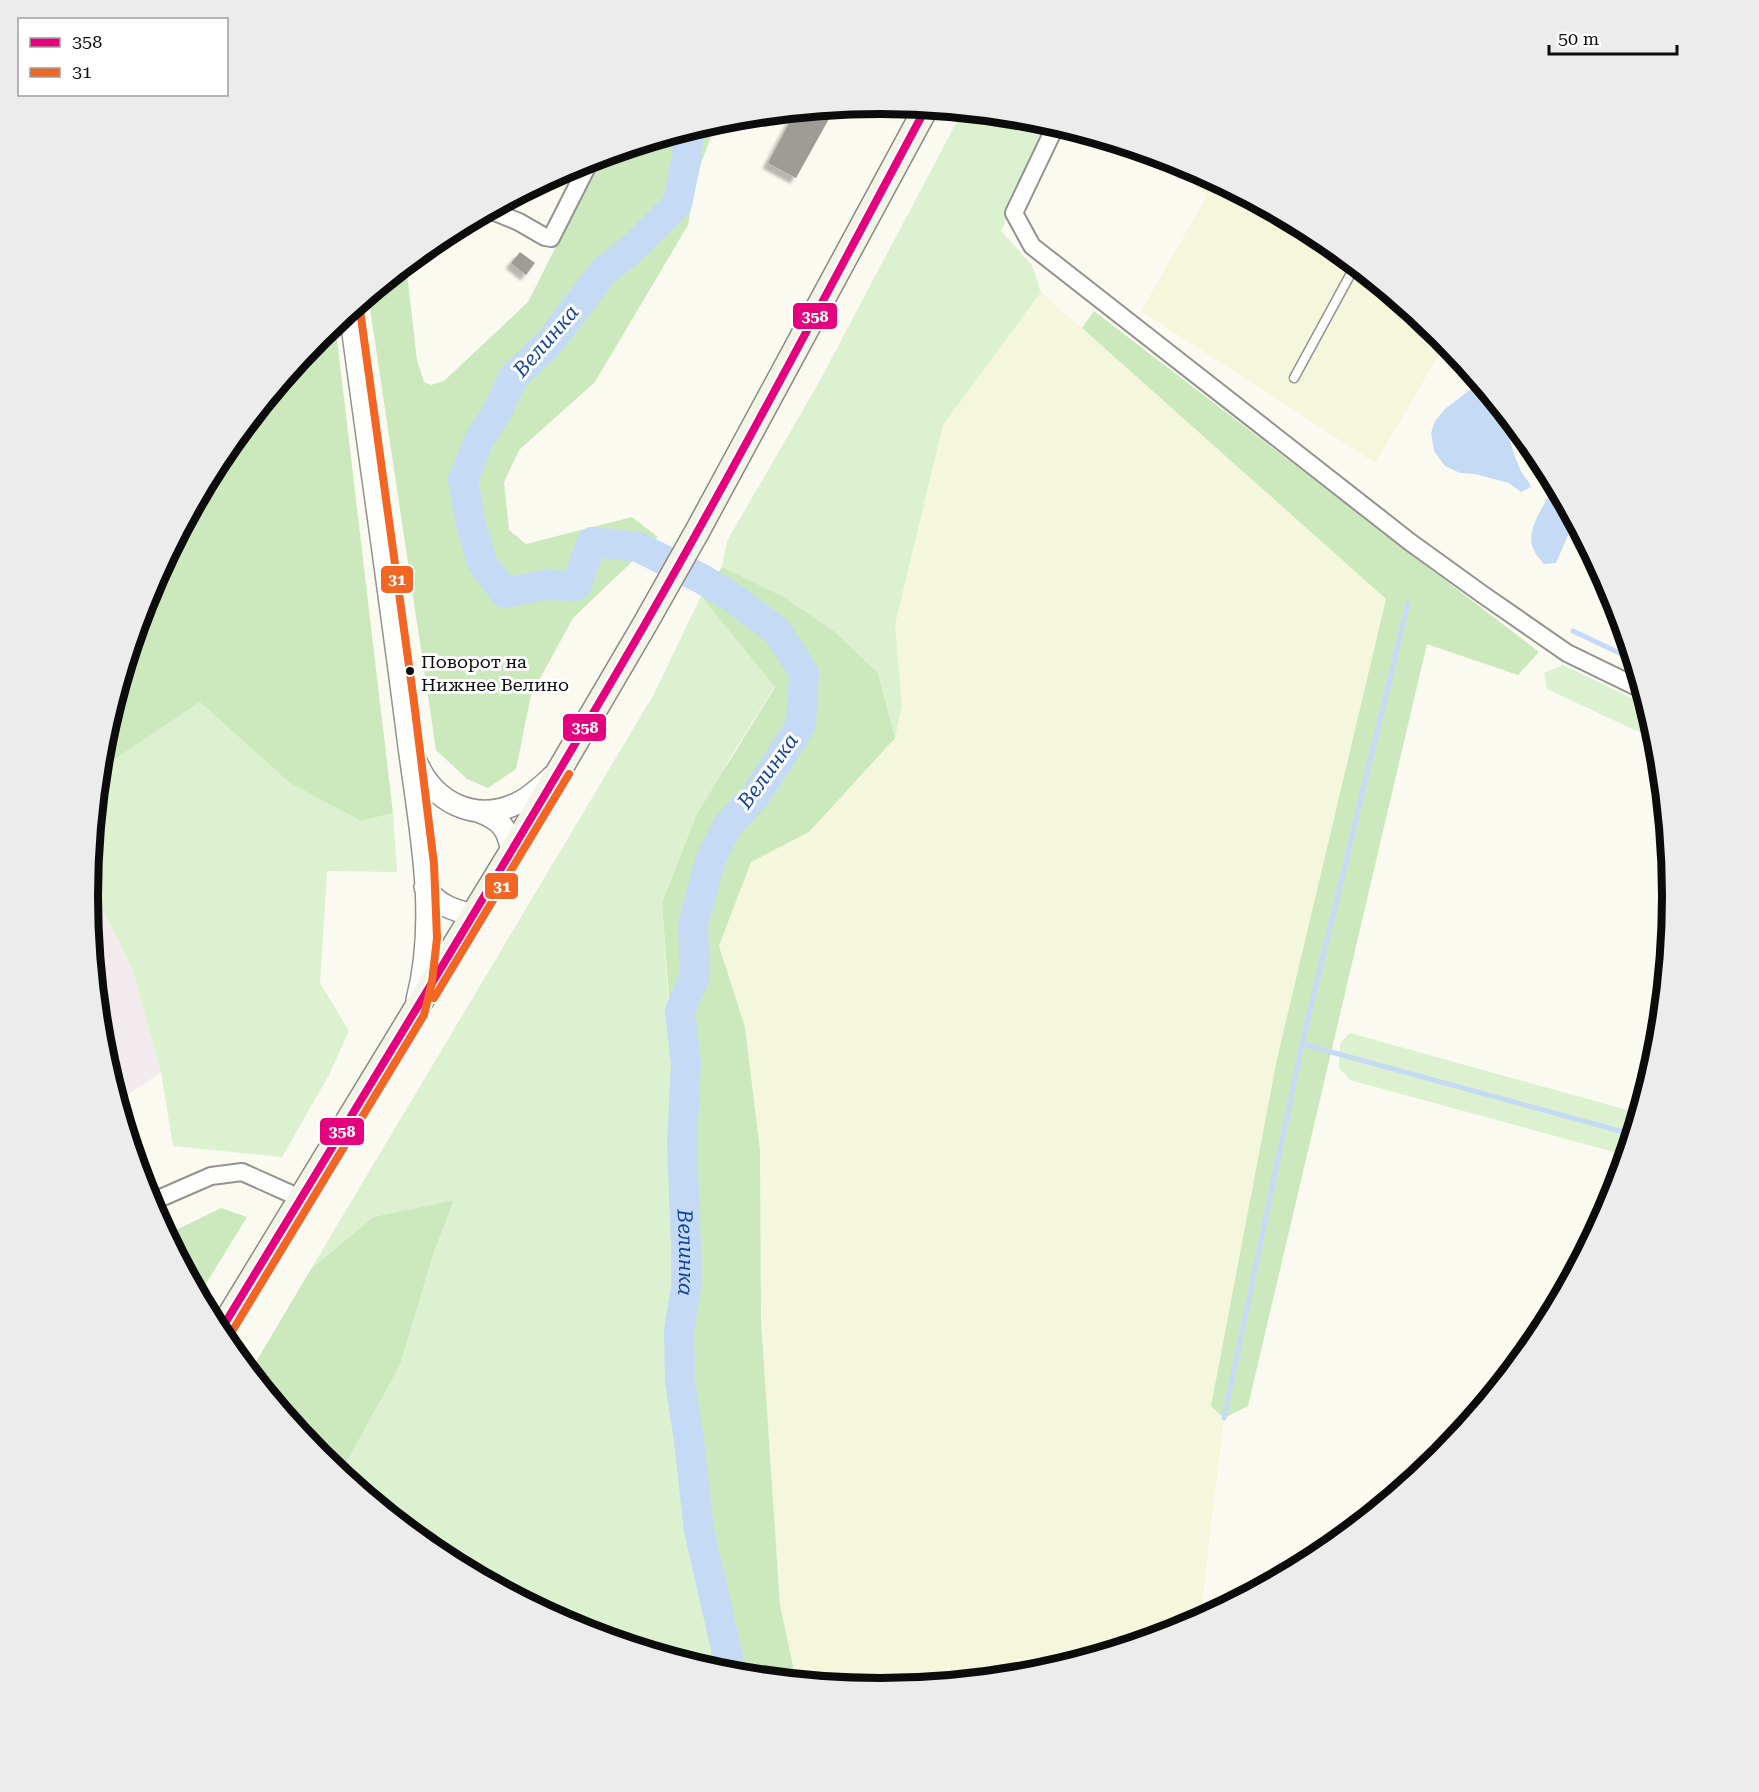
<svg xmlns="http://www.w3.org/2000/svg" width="1759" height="1792" viewBox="0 0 1759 1792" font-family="'Roboto Serif',serif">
<defs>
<filter id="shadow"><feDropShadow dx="-5.5" dy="5.5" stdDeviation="1.5" flood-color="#0004"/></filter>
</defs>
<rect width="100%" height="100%" fill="#fafaf0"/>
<path fill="#f2ebed" d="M88,881L132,968L161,1072L118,1102L102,1050L87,896Z"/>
<path fill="#f4f7dc" d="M1196,171L1320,237L1440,336L1446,343L1375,463L1141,311L1207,196L1192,183Z
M1041,292L1386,599L1277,1059L1211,1406L1224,1418L1200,1619L1182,1628L1034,1673L879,1688L796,1680L780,1605L761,1320L760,1150L745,1027L719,945L751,861L809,832L902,705L895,626L943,424Z"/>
<path fill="#dcf1cf" d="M962,112L1034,119L1051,124L1001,231L1032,265L1041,292L943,425L895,625L902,705L895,738L878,673L834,631L782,596L722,567L727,541L818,384Z
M701,596L775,686L730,758L662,903L711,1647L710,1669L576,1628L439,1555L340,1474L400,1365L433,1255L454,1200L373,1217L311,1269L654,694Z
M1563,665L1646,705L1656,740L1547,689L1544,673Z
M200,702L290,783L361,821L393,813L397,872L327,871L320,983L349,1031L329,1075L282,1157L173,1146L161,1072L132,968L88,881L100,769Z
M1350,1033L1638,1113L1625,1155L1350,1080L1339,1068L1340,1043Z"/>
<path fill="#cbe9bd" d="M717,121L697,174L688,225L595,382L519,450L504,482L509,530L526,544L632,517L658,537L573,618L531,695L516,769L488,788L467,779L436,750L368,295L406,265L417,360L424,382L431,385L444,381L528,302L595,169L606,155Z
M1094,311L1539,652L1518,675L1427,644L1248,1406L1224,1418L1211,1406L1277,1059L1386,599L1082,328Z
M335,322L393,813L361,821L290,783L200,702L100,769L102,741L147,592L221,455L319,335Z
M722,567L782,596L834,631L878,673L895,738L809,832L751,862L719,946L745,1027L760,1150L761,1320L780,1605L796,1680L725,1673L710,1669L711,1647L676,1421L675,1080L662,903L697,814L775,687L701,596Z
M454,1200L433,1255L400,1365L340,1474L319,1456L250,1372L311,1269L373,1217Z
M221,1208L247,1217L199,1295L166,1235Z"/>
<path fill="#c5daf5" d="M1479,383L1509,420C1507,437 1514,456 1521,471C1524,477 1529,481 1531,487L1521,492L1509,483L1475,474L1460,473L1445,466L1434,451L1431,433L1435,421L1445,409Z
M1554,485L1574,521L1556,563L1544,564C1540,559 1535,554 1533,548C1525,528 1547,503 1554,485Z"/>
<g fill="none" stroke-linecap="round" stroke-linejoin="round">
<path stroke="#c5daf5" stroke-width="5" d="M1573,631L1632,659
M1302,1044L1631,1134
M1224,1418L1302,1044L1408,603"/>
<path stroke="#c5daf5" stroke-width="30" id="s1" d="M689,130L686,161L677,204L634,247L604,271L547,345L514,376L497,412L479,440L463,480L471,525L483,565L505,593L545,585L576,586L592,542L638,547L702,579L733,598L777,631L804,673L801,725L756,795L728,825L711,858L693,924L695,976L680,1011L686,1063L682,1144L686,1245V1287L679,1331L680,1382L689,1440L699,1530L730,1666V1674"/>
</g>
<path fill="#9d9c96" filter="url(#shadow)" d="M830,108H835L796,178L768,163L795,112Z
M520,252L535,263L526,275L511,263Z"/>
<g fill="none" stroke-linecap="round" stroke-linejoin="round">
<g stroke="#93938f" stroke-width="11">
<path id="service" d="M1294,378L1355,266"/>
</g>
<g stroke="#93938f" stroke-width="20">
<path id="minor" d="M1056,125L1014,213L1032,246L1410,542L1482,594L1567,653L1641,689
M490,210L519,222L545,237L551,238L591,159
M149,1203L211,1176L242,1172L300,1198"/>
</g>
<g stroke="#93938f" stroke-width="24">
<path id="tertiary" d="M350,311C369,453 390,596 408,739C419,825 439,915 417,1000
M416,761C433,802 474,823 516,804C530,798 542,786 553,776
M478,811C501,820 507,827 512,851
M425,887C437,905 453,910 473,915"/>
</g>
<g stroke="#8a8a85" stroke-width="27">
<path id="secondary" d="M219,1333L512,851L645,624L698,530L926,108"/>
</g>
<use href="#service" stroke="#fefefd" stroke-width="8"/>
<use href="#minor" stroke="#fefefd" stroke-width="16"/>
<use href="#tertiary" stroke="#fefefd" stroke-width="21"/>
<use href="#secondary" stroke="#f3f4e8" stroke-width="24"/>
<g stroke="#fff" stroke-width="12">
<path id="bus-1" d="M219,1333C362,1098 506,864 644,626C742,456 833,281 926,108"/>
</g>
<g stroke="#fff" stroke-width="12">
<path id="bus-2" d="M434,998L569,774
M228,1338L424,1015L432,982L437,938L434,864L414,702L360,310"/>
</g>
<use href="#bus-1" stroke="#e5007d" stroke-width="8"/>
<use href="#bus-2" stroke="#f26522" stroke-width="8"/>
</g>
<circle fill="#0c0c0c" stroke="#fff" stroke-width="2" cx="410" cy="671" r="5"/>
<g text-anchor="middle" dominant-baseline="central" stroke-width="6" stroke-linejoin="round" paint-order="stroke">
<g font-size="18" fill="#0c0c0c" stroke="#fff" text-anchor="start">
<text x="421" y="661">Поворот на<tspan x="421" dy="23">Нижнее Велино</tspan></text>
</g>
<g font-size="21" font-style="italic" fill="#13439f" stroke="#fff">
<text transform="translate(546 341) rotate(-49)">Велинка</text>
<text transform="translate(768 771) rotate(-54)">Велинка</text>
<text stroke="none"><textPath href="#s1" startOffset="1544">Велинка</textPath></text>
</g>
</g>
<path d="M0 0H1759V1792H0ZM98 896a782 782 0 1 1 1564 0a782 782 0 1 1-1564 0Z" fill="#ececec" fill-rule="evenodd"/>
<path fill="none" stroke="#0c0c0c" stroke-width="8" d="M98 896a782 782 0 1 1 1564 0a782 782 0 1 1-1564 0Z"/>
<g stroke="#fff" stroke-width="2">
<rect x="792" y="302" width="46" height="28" rx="6" fill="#e5007d"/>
<rect x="380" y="565" width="34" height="29" rx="6" fill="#f26522"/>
<rect x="562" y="713" width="45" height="29" rx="6" fill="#e5007d"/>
<rect x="484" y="872" width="35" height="28" rx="6" fill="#f26522"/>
<rect x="319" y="1117" width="46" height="29" rx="6" fill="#e5007d"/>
</g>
<g font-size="16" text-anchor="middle" font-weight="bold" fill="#fff">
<text x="815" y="322">358</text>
<text x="397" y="585">31</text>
<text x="585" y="733">358</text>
<text x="502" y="892">31</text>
<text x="342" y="1137">358</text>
</g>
<rect x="18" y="18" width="210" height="78" fill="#ffffff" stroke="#9e9e9e" stroke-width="1.5"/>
<rect x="30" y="38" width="30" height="9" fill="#e5007d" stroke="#9e9e9e" stroke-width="1.5"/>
<text x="72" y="48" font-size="18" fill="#0c0c0c">358</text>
<rect x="30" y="68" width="30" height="9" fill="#f26522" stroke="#9e9e9e" stroke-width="1.5"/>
<text x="72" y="78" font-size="18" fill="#0c0c0c">31</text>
<path d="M1549 45v9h128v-9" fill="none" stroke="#0c0c0c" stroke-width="3"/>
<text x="1558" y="45" font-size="18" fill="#0c0c0c" stroke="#ffffff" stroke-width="4.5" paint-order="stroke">50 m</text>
</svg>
